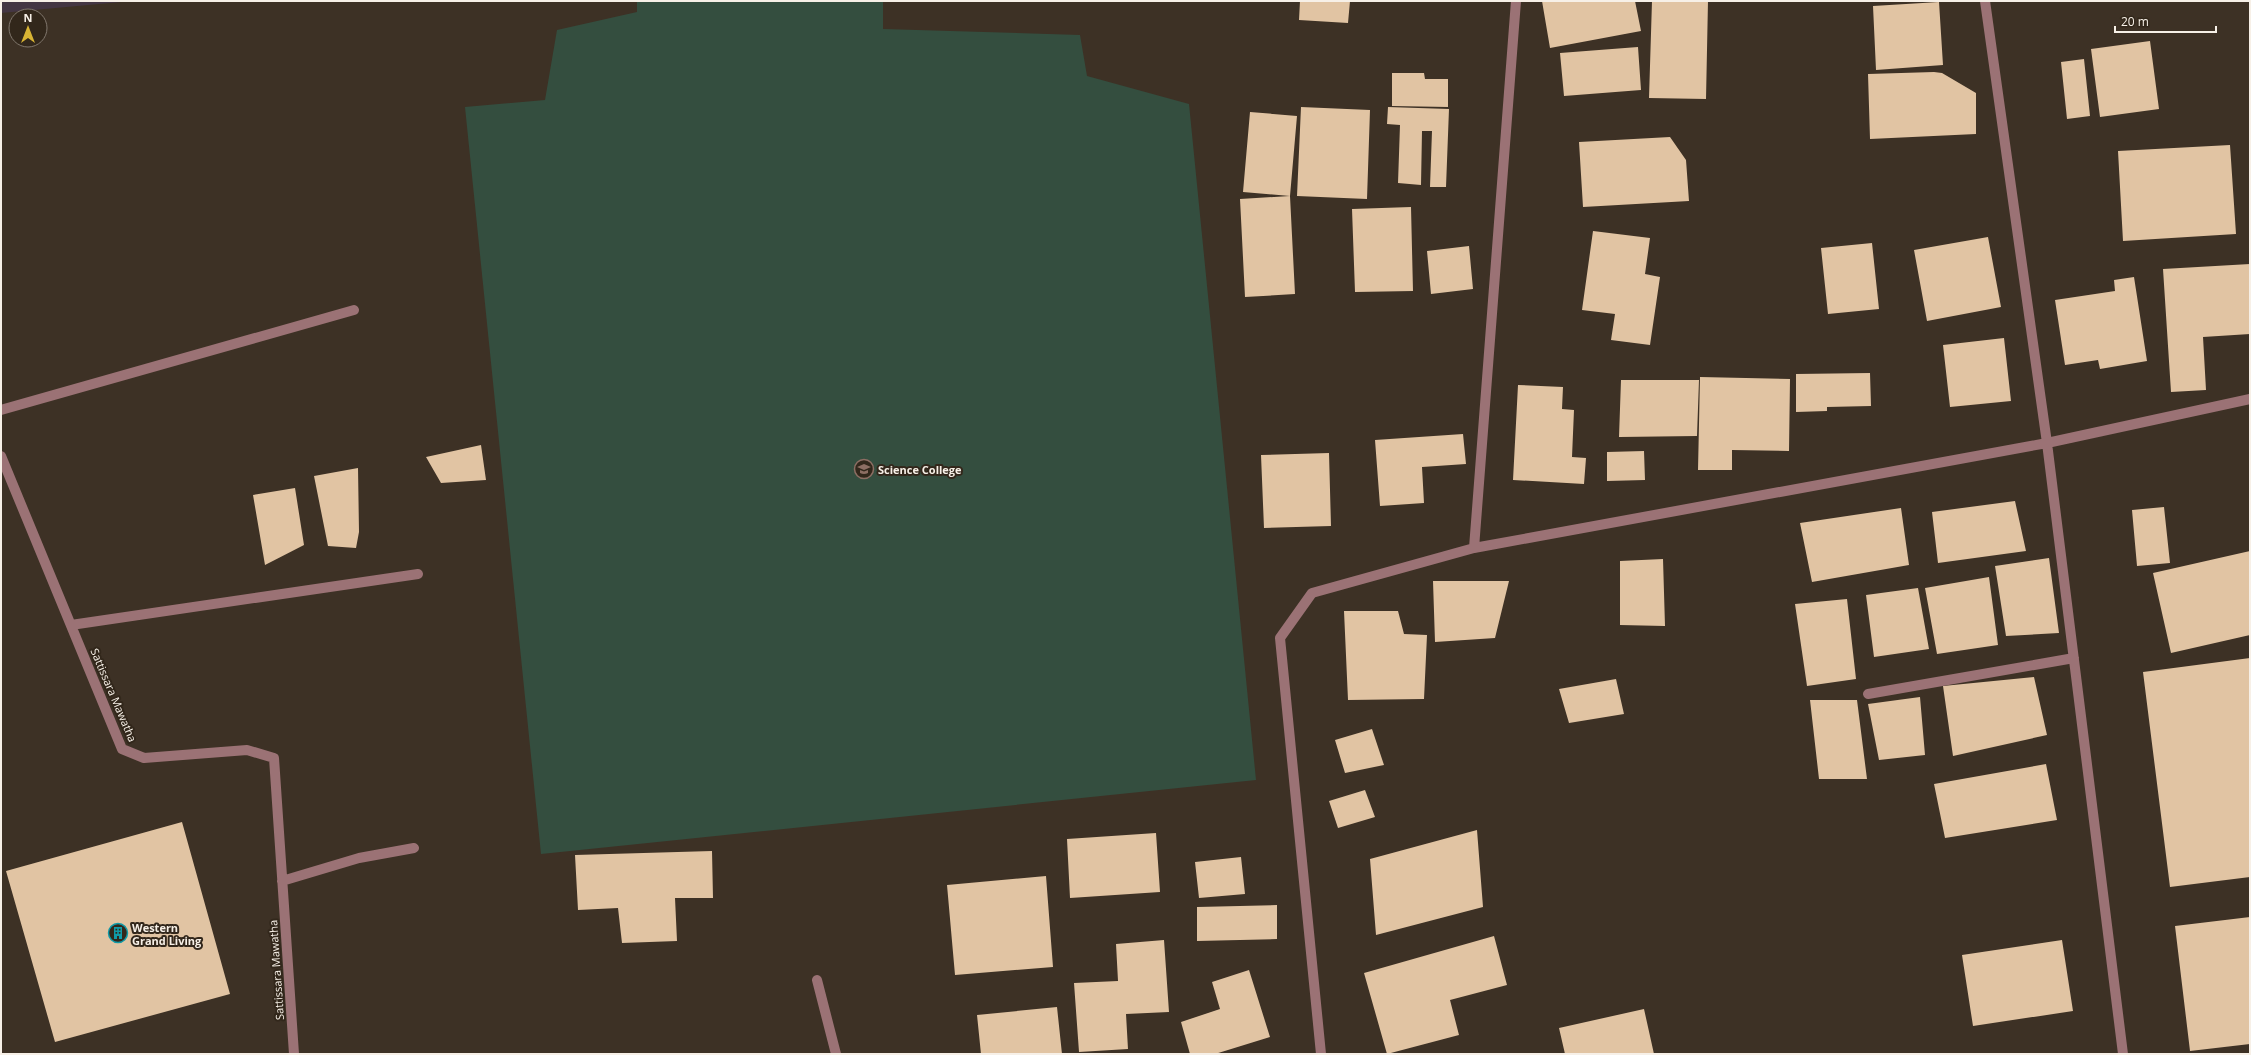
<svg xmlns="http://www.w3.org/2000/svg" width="2251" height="1055" viewBox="0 0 2251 1055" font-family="'Open Sans',sans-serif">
<rect width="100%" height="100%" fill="#3d3125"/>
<path fill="#443643" d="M1,1H132L1,13Z"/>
<path fill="#344e3f" d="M637,1H883V29L1080,35L1087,76L1189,104L1256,780L541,854L465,107L545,100L557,30L637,12Z"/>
<path fill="#e1c4a3" d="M1300,1H1350L1348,23L1299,20Z
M1542,1H1635L1641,31L1550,48Z
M1652,1H1708L1706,99L1649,98Z
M1939,2L1943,65L1876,70L1873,6Z
M2150,41L2159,109L2100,117L2091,49Z
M1638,47L1641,90L1564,96L1560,53Z
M2084,59L2090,116L2067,119L2061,62Z
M1934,72L1942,73L1976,93V134L1870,139L1868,74Z
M1392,73H1424L1425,79H1448V107L1392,106Z
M1301,107L1370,110L1367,199L1297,196Z
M1388,107L1449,109L1446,187H1430L1432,131H1422L1421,185L1398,183L1400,125L1387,124Z
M1250,112L1297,116L1290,196L1243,192Z
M1670,137L1686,160L1689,201L1583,207L1579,142Z
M2230,145L2236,234L2123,241L2118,151Z
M1290,196L1295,294L1245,297L1240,199Z
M1411,207L1413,291L1355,292L1352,209Z
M1593,231L1650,238L1645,274L1660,277L1650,345L1611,340L1615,314L1582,310Z
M1988,237L2001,307L1927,321L1914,250Z
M1872,243L1879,309L1828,314L1821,248Z
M1469,246L1473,289L1431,294L1427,251Z
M2250,264V334L2203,337L2206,390L2171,392L2163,269Z
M2134,277L2147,361L2100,369L2098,360L2065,365L2055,300L2115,291L2114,280Z
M2004,338L2011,401L1950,407L1943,345Z
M1870,373L1871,406L1827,407V411L1796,412V374Z
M1700,377L1790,379L1789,451L1732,450V470H1698Z
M1621,380H1699L1697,436L1619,437Z
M1518,385L1563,387L1562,409L1574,410L1572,457L1586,458L1584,484L1513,480Z
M1463,434L1466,464L1422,467L1424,503L1380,506L1375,440Z
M481,445L486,480L441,483L426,457Z
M1644,451L1645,480L1607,481V452Z
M1329,453L1331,526L1264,528L1261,455Z
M358,468L359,532L356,548L328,546L314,476Z
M295,488L304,545L265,565L253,495Z
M2015,501L2026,551L1938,563L1932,512Z
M2164,507L2170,563L2137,566L2132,510Z
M1901,508L1909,565L1812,582L1800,523Z
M2250,551V635L2171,653L2153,573Z
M2049,558L2059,633L2006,636L1995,566Z
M1663,559L1665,626L1620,625V561Z
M1989,577L1998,645L1937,654L1925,588Z
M1433,581H1509L1495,638L1435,642Z
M1918,588L1929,649L1874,657L1866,595Z
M1847,599L1856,679L1807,686L1795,604Z
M1344,611H1398L1404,634L1427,635L1424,699L1348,700Z
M2250,658V877L2170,887L2143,672Z
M2034,677L2047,735L1953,756L1943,686Z
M1616,679L1624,714L1569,723L1559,689Z
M1920,697L1925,755L1879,760L1868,704Z
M1810,700H1857L1867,779H1819Z
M1372,729L1384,765L1345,773L1335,740Z
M2046,764L2057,820L1945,838L1934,784Z
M1365,790L1375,817L1338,828L1329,801Z
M182,822L230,994L55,1042L6,871Z
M1477,830L1483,907L1376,935L1370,859Z
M1156,833L1160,892L1070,898L1067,839Z
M712,851L713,898H675L677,941L622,943L618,908L578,910L575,855Z
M1241,857L1245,894L1199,898L1195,862Z
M1046,876L1053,967L955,975L947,885Z
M1277,905V939L1197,941V907Z
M2250,917V1044L2190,1051L2175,926Z
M1494,936L1507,985L1450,1000L1459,1035L1387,1054L1364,973Z
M1164,940L1169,1012L1126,1014L1128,1049L1079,1052L1074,983L1118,981L1116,944Z
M2062,940L2073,1011L1973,1026L1962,955Z
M1249,970L1270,1037L1215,1054H1190L1181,1022L1220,1009L1212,982Z
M1057,1007L1062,1054H981L977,1015Z
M1644,1009L1654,1054H1565L1559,1028Z"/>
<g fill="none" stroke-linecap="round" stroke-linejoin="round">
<path stroke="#9b7275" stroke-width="10" d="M1985,1L2047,443L2123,1054
M1,410L354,310
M1,456L122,749L144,758L247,750L274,758L294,1054
M1474,548L1516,1
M71,625L418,574
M1868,694L2074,658
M282,881L359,858L414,848
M817,980L836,1054
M1321,1054L1280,638L1312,593L1474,548L2047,443L2250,399"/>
</g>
<defs>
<g id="school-ring" transform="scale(1)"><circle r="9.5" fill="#32271b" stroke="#8d6e63" stroke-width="1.5"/><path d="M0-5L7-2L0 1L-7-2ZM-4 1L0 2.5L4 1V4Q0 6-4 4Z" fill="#8d6e63"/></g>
<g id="building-ring" transform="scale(1)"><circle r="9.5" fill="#32271b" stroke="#0f9aa8" stroke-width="1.5"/><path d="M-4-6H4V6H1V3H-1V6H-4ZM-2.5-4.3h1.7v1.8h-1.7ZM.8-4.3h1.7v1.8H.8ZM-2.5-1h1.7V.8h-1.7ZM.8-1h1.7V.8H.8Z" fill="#0f9aa8"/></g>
</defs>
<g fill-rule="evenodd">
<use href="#school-ring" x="864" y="469"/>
<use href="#building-ring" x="118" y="933"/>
</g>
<g text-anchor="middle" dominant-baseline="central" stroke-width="4" stroke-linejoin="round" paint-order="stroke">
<g font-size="11" font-weight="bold" fill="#f7f0e7" stroke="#32271b" text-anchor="start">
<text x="878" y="469">Science College</text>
<text x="132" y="927">Western<tspan x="132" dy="13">Grand Living</tspan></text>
</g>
<g font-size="11" fill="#f7f0e7" stroke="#32271b">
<text transform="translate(114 695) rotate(67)">Sattissara Mawatha</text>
<text transform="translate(276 970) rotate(-94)">Sattissara Mawatha</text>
</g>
</g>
<rect width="2251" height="1055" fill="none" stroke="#f7f0e7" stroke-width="4"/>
<g transform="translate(28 28)"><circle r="19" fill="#32271b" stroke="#81776d"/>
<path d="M0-3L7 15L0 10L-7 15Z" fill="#d8b434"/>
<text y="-6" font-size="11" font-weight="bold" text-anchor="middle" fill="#f7f0e7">N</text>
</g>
<path d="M2115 26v6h101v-6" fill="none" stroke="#f7f0e7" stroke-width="2"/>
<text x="2121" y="26" font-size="12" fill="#f7f0e7" stroke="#32271b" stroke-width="3" paint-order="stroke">20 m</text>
</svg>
